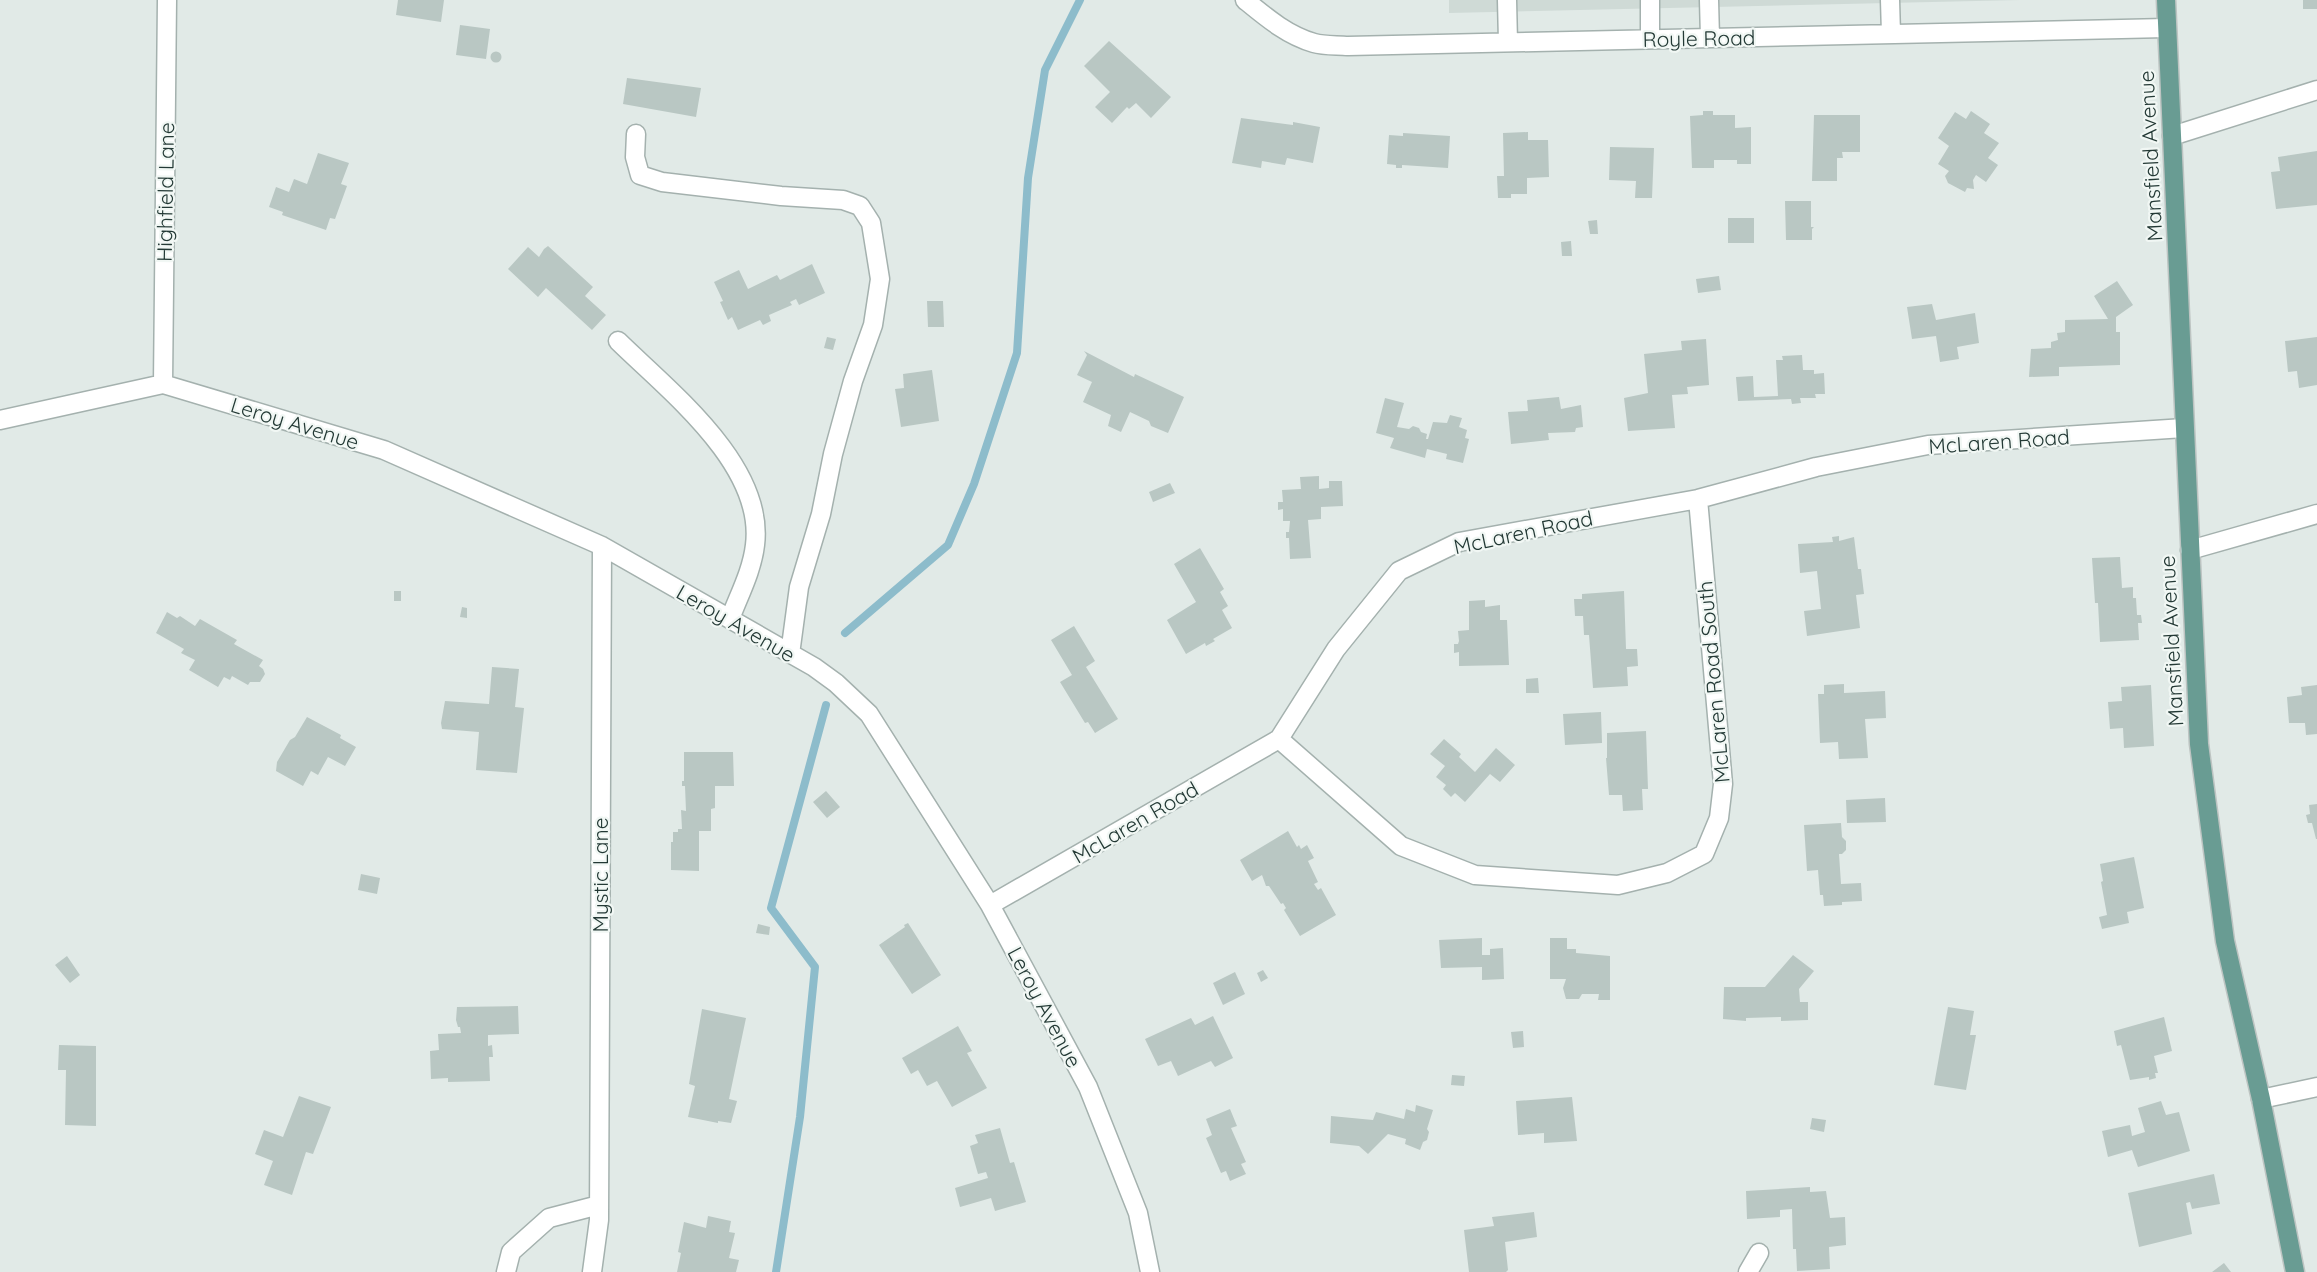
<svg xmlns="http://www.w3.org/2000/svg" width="2317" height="1272" viewBox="0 0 2317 1272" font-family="Quicksand,sans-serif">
<rect width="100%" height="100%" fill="#e1eae7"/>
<path fill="#cfdad6" d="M1449,0H2020L1449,13Z"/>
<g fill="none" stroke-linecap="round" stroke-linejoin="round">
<path stroke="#8dbccb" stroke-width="8" d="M845,633L948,545L974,484L1017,353L1028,178L1045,70L1080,0
M776,1272L800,1117L815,967L771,908L826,705"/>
</g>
<path fill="#b9c7c3" d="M398,0H444L441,22L396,15Z
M2303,0H2317V9H2303Z
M460,25L490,29L486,59L456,55Z
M1109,41L1171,97L1151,118L1136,103L1129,109L1127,107L1112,123L1095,107L1110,92L1084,66Z
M490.5 57a5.5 5.5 0 1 1 11 0a5.5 5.5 0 1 1-11 0Z
M627,78L701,88L696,117L623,104Z
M1703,111H1713V115H1735V128L1751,127V164H1737V160H1714V168H1692L1690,116L1703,115Z
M1971,111L1990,124L1984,133L1999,143L1988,158L1998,165L1986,182L1976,175L1973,180L1974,189L1967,188L1965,192L1948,183L1945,176L1949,171L1938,164L1949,146L1938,138L1955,112L1966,119Z
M1814,115H1860V152H1842L1843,158H1837V181H1812Z
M1241,118L1293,125V122L1320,127L1313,163L1287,158L1285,165L1262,161L1261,168L1232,163Z
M1528,132V140H1548L1549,177L1527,178V194H1511V198H1498L1497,176H1504L1503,133Z
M1403,133L1450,136L1448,168L1402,165V168H1396V165L1387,164L1389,135L1403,136Z
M1610,147L1654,148L1652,198H1635L1636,181L1609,180Z
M2317,151V205L2276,209L2271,172L2280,171L2278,157Z
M318,153L349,163L341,184L347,186L335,219L330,218L326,230L282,215L283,212L269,207L276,187L289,192L294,179L307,184Z
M1785,201H1811V227H1814L1812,229V240H1786Z
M1728,218H1754V243H1728Z
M1597,220L1598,234H1590L1588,221Z
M1571,241L1572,256H1562L1561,242Z
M548,246L593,287L585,296L606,315L592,330L546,288L538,297L508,269L528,247L539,257L544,249Z
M812,264L825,293L799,305L796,299L790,302L792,305L769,315L771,321L763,325L760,320L738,330L732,317L728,320L720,302L723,301L714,282L739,270L748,289L777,275L780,280Z
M1719,276L1721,290L1698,293L1696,279Z
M2117,281L2133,305L2116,317V332H2120V365L2059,367V376L2029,377L2031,349L2051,348V342L2058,340L2057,333L2065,332V320L2108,319L2094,296Z
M927,301H943L944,327H928Z
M1932,304L1936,320L1975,313L1979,343L1957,347L1959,359L1940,362L1936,336L1912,339L1907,307Z
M827,337L836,339L833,350L824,348Z
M2317,337V385L2299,388L2297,371L2288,372L2285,341Z
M1706,339L1709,385L1687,387L1688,394L1672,395L1675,428L1628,431L1624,398L1648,393L1644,354L1682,350L1681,341Z
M1084,351L1134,377L1135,374L1184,397L1168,433L1151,426L1149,421L1130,412L1121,432L1108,426L1111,415L1083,402L1092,382L1077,375L1087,355Z
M1802,355L1803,370H1814V374L1824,373L1825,394H1815L1816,398H1800L1801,403L1792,404L1791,399L1738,401L1736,377L1753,376L1754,397L1778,396L1776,360H1783L1782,356Z
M932,370L939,421L901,427L895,389L904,388L903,374Z
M1559,397L1561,409L1581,405L1583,427L1576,428L1575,432L1548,433L1549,440L1511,444L1508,412L1528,411L1527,400Z
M1385,398L1404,403L1397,427L1409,429L1413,426L1419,428L1421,432L1427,434L1426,439H1428L1433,422L1447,423L1450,415L1462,418L1459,427L1467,430L1465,438L1469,439L1463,463L1446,459L1447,454L1427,449L1425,458L1390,448L1394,438L1376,433Z
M1319,476V489L1329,488V481H1342L1343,506L1321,507V519L1308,520L1311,558L1290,559L1289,538H1286V532H1289L1290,521H1283V509L1278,510V502H1283L1282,490L1301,489L1300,477Z
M1170,483L1175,493L1153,502L1149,492Z
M1839,536V541L1854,537L1858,569H1861L1864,594L1856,595L1860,628L1807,636L1804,611L1821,609L1817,571L1800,573L1798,544L1833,542L1832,537Z
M1200,548L1224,589L1220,592L1228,606L1222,610L1232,628L1213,639L1215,641L1206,646L1205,643L1186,654L1167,620L1196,602L1174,564Z
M2120,557L2122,588L2133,587V598H2136L2137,615H2141L2142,623H2138L2139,640L2100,642L2098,603H2095L2092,558Z
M394,591H401V601H394Z
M1624,591L1626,649H1637L1638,666L1627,667L1628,686L1593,688L1589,635H1584L1583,616H1575L1574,599H1582V594Z
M1485,600V607L1500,605V620H1507L1509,665L1459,666V652L1454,653V644H1458L1459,641L1458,631L1469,630V601Z
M462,607L467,608V618L460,617Z
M167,612L177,618L180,616L195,626L200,619L237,640L234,644L263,660L259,666L263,669L265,674L260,682H250L248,685L232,676L230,680L224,677L218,687L189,670L195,660L181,653L184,649L156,633Z
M1074,626L1095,661L1086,667L1118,719L1095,733L1088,722L1085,723L1060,682L1072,675L1051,640Z
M492,667L519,669L515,707L524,708L517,773L476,770L479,732L442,729L441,723L445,701L489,704Z
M1538,678L1539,693H1526V679Z
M1844,684V693L1885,691L1886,718L1865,719L1868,758L1839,759L1838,742L1820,743L1818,694H1824V685Z
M2151,685L2154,746L2124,748L2123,728L2110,729L2108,702L2122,701L2121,687Z
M2317,685V734L2306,735L2305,723H2289L2287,697L2302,695L2301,687Z
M1601,712L1602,743L1565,745L1563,714Z
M307,717L341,735L340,738L356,747L345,766L328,757L318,775L311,771L303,786L276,771L277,762L290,740L295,737Z
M1646,731L1648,789H1642L1643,810L1623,811L1622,795H1609L1606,758H1607V733Z
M1444,739L1461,754L1459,757L1475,772L1496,748L1515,765L1500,782L1490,774L1465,802L1455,793L1451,797L1443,789L1446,785L1436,777L1445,766L1430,754Z
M684,752H733L734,786H715V808L711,809V831H699V871L671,870V842H673V832H678V829H682L681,810L686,811L685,786H682V781H684Z
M826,791L840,807L827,818L813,802Z
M1885,798L1886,822L1847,823L1846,800Z
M2317,804V839H2316L2312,823H2308L2306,815L2310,814L2309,805Z
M1841,823L1842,837L1846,841V850L1842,854H1839L1841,884L1861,883L1862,901L1842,902V905L1824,906L1823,895H1820L1818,870L1807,871L1804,825Z
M1288,831L1297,847L1299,845L1301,849L1307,845L1314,858L1308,861L1318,882L1314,884L1318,890L1321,888L1336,915L1300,936L1284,910L1286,908L1283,903L1281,904L1269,886H1266L1262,875L1252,881L1240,860Z
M2134,857L2144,908L2127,912L2129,923L2102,929L2099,917L2107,915L2101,882L2103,881L2100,864Z
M361,874L380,878L377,894L358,890Z
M908,923L941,975L912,994L879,945L905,927L904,925Z
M758,924L770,927L769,935L756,933Z
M1482,938V955H1490V949L1503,948L1504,979L1482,980V967L1441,968L1439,940Z
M1550,938H1567V949H1576V953L1610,956V1000H1598L1599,994H1582L1579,999H1566L1563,988L1566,979H1550Z
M1793,955L1814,971L1799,989L1800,1002H1808V1020L1781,1021V1017L1746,1018V1021L1723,1019L1724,987H1765Z
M67,956L80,975L70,983L55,965Z
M1263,970L1268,978L1261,982L1257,973Z
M1235,972L1245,994L1223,1005L1213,983Z
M518,1006L519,1034L488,1035V1046L492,1045L493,1057H489L490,1081L448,1082V1078L431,1079L430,1051L439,1050L438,1034L461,1033L460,1027H458L456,1020L457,1007Z
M1948,1007L1974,1011L1970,1035H1976L1966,1090L1934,1085Z
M702,1009L746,1018L729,1099L737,1101L731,1123L718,1121V1123L688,1117L695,1086L689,1084Z
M1213,1016L1233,1058L1215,1067L1211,1061L1178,1076L1171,1061L1158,1066L1145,1039L1191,1018L1195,1025Z
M2164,1017L2172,1051L2154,1056L2158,1073H2155L2156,1078L2149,1080V1077L2130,1080L2121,1045L2117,1046L2114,1031Z
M958,1026L972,1051L967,1053L987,1088L952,1107L937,1081L927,1086L918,1070L911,1074L902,1058Z
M1523,1031L1524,1047L1513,1048L1511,1032Z
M59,1045L96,1046V1126L65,1125L66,1070H58Z
M1452,1075L1465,1076L1464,1086L1451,1085Z
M299,1096L331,1107L313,1154L306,1152L292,1195L264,1185L273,1161L255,1154L264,1130L283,1137Z
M1572,1097L1577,1141L1544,1143V1133L1518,1135L1516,1101Z
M2161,1101L2166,1115L2179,1112L2190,1151L2138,1167L2132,1150L2108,1157L2102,1131L2130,1125L2132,1136L2145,1132L2138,1108Z
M1416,1105L1433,1110L1427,1129L1429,1132L1427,1140L1423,1142L1420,1150L1405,1144L1406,1139L1388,1134L1368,1154L1359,1146L1330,1143L1331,1116L1373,1120L1376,1112L1404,1119L1406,1109L1415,1112Z
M1230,1109L1237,1126L1231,1128L1246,1162L1241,1164L1246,1174L1230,1181L1226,1171L1221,1173L1206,1138L1212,1135L1206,1119Z
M1812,1118L1826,1120L1824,1132L1810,1129Z
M1000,1128L1010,1163L1014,1162L1026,1202L995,1211L991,1198L960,1207L955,1188L988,1178L986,1172L978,1174L970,1146L978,1143L975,1135Z
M2214,1174L2220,1204L2192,1209L2190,1202L2186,1203L2192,1234L2139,1247L2128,1193Z
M1810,1187V1192L1826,1191L1830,1218L1845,1217L1846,1245L1829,1247L1830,1269L1797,1271L1796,1249H1793L1792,1209L1780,1210V1217L1747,1219L1746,1191Z
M1534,1212L1537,1237L1505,1242L1508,1270L1506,1272H1469L1464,1230L1494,1226L1492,1217Z
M708,1216L731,1221L729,1232L735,1233L729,1258L739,1260L736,1272H677L681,1253L678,1252L684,1222L706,1228Z
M2224,1263L2231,1272H2212Z"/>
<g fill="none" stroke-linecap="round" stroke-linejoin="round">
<g stroke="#a4b1ae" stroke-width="21">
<path id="minor" d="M1245,0C1267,18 1287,35 1314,43C1324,46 1337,45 1348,46L2166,28
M1507,0L1508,42
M1650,0V39
M1709,0L1710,38
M1890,0L1891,34
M636,134L635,157L640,175L662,182L781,196L843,200L860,206L871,223L880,279L873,325L853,381L833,454L821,514L799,587L790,654
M2172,136L2317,90
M618,341C669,391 765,465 755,545C752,571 739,595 730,619
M163,384L167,0
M0,420L163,384L384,450L602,546L814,667L836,683L869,714L990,905L1088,1087L1138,1213L1150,1272
M2190,550L2317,514
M1279,739L1401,846L1475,875L1618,885L1667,873L1704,854L1719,818L1723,784L1698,499
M990,905L1279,739L1336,649L1399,571L1459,542L1698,499L1816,467L1928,445L2184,428
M2261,1099L2317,1087
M506,1272L511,1252L549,1218L599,1205
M592,1272L599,1220L602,546
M1748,1272L1759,1253"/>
</g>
<g stroke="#bdc4c2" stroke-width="21">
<path id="major" d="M2166,0L2199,744L2225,941L2261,1099L2295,1272"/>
</g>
<use href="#minor" stroke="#fff" stroke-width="18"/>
<use href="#major" stroke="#699c93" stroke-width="18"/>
</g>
<g text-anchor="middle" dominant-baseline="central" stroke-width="4.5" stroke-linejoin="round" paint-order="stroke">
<g font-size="21" fill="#233935" stroke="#f1f7f4">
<text transform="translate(1699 38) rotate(-1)">Royle Road</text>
<text transform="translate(2150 156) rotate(-93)">Mansfield Avenue</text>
<text transform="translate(165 192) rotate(-89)">Highfield Lane</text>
<text transform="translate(295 423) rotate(17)">Leroy Avenue</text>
<text transform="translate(1999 441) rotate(-4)">McLaren Road</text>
<text transform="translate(1523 532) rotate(-12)">McLaren Road</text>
<text transform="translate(736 623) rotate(30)">Leroy Avenue</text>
<text transform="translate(2171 641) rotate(-93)">Mansfield Avenue</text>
<text transform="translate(1713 682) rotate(-95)">McLaren Road South</text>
<text transform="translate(1135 822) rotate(-30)">McLaren Road</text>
<text transform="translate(600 875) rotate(-90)">Mystic Lane</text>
<text transform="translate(1045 1007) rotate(62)">Leroy Avenue</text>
</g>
</g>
</svg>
